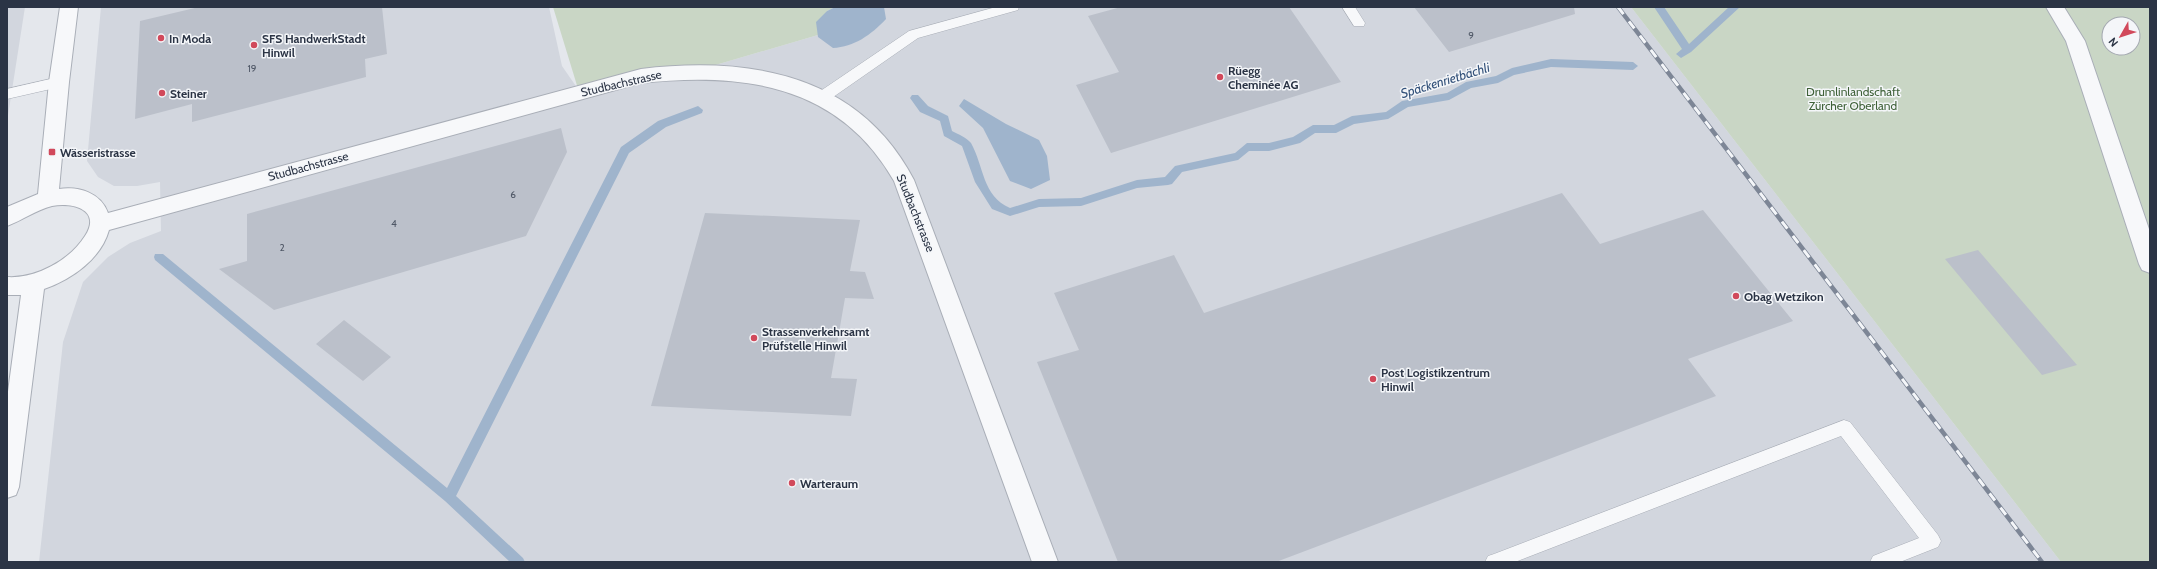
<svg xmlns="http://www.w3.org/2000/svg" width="2157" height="569" viewBox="0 0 2157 569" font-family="Cabin,sans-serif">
<rect width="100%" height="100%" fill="#e4e7ec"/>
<path fill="#d2d6de" d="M7,7H25L7,122Z
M101,7H549L562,66L580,92L695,71L818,35L835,7H1631L2061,562H39L63,342L83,282L108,257L130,243L161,231L160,182L137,186H114L98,177L87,161Z"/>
<path fill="#c9d6c5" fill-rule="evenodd" d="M553,7H835L827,11L818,35L695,71L579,92Z
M1631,7H2150V562H2061ZM2109,24H2133V48H2109Z"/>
<path fill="#9fb4cc" d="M835,7H884L886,19C871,35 854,47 833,48L818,37L816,22L827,11Z
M964,99L1006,124L1039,140L1047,156L1050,180L1031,189L1010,181L983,128L959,106Z"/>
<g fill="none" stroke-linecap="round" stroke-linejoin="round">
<path fill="#9fb4cc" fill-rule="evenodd" d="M1654,7H1664L1689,44L1729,7H1740L1691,52L1681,58L1676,54L1682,49Z
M1551,59L1633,62L1638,66L1633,70L1551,67L1514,75L1498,83L1471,88L1449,100L1408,107L1388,119L1354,124L1336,133H1315L1300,143L1269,151H1249L1238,160L1182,172L1172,184L1168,185L1137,188L1081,206L1039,207L1010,216L992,209L975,182L962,146L944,136L940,121L920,112L910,98L912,95H918L928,106L948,116L952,131C958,134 967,138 971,143C984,166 982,196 1010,208L1039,199L1081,198L1137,180L1165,177L1175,166L1235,153L1247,143H1269L1293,137L1313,125H1334L1352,116L1386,112L1402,101L1447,93L1466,82L1496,76L1512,68Z
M698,106L703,110L702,113L666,127L629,153L456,496L523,558L525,562H510L445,501L155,260L154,257L155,254H163L447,488L621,147L658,121Z"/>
</g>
<path fill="#bbc0ca" d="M199,7H382L387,54L365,59L366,77L192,122V104L135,119L140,21Z
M1121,7H1289L1341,82L1111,153L1076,85L1119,72L1088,16Z
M1414,7H1574L1575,14L1449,52Z
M561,128L567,152L526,236L274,310L219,269L247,261V214Z
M1562,193L1600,244L1703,210L1793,321L1688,359L1716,396L1276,562H1118L1037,362L1079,350L1054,293L1174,255L1204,313Z
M705,213L860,220L850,271L865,272L874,299L845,298L831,378L857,379L851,416L651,406Z
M1978,250L2077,365L2042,375L1945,259Z
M344,320L391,357L363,381L316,344Z"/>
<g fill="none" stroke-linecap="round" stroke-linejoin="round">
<g stroke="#a9aeb7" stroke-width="1">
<path id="service" d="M996,7H1019L1018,10L918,38L826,102H816L814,98L816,94L909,31Z
M1342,7H1355L1365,23L1364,26H1354Z
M59,77L64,78L66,82L64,86L7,99V89Z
M1844,420L1850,422L1938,535L1941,541L1938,547L1900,562H1870L1873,556L1919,538L1841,436L1515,562H1485L1488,556L1494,554Z"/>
</g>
<g stroke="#a9aeb7" stroke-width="2">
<path id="minor" d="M60,7H78L69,82L59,189C79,186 101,193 108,213L641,69C750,56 859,74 914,180L1058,562H1032L894,181C839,84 742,72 641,83L109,230C101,259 72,279 44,289L19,487L16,495L7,498V399L21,295H7V277C36,279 70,260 85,236C102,210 73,202 52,206C36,210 23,220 7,226V207L38,194L49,82Z
M2046,7H2064L2085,41L2150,232V273L2142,270L2139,264L2066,41Z"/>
</g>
<use href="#service" fill="#f7f8fa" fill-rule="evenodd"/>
<use href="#minor" fill="#f7f8fa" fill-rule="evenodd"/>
<g stroke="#7d8696" stroke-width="4.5">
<path id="rail" d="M1618,7L2042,562"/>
</g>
<use href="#rail" stroke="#f4f6f9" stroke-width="3" stroke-dasharray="9" stroke-linecap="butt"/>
</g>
<g fill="#d1495b" stroke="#f4f6f9" stroke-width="1.5">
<circle cx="161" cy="38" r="4"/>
<circle cx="254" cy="45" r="4"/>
<circle cx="1220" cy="77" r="4"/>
<circle cx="162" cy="93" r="4"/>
<rect x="48" y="148" width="8" height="8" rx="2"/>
<circle cx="1736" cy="296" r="4"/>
<circle cx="754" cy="338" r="4"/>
<circle cx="1373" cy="379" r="4"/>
<circle cx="792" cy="483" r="4"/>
</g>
<g text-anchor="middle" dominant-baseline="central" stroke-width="3" stroke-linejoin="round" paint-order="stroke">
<g font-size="10" fill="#4f5766">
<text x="1471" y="35">9</text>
<text x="252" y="68">19</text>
<text x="513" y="194">6</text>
<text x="394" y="223">4</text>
<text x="282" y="247">2</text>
</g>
<g font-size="12" font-weight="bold" fill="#2b3445" stroke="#f4f6f9" text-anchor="start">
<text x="169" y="38">In Moda</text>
<text x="262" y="38">SFS HandwerkStadt<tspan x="262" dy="14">Hinwil</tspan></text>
<text x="1228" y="70">Rüegg<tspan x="1228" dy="14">Cheminée AG</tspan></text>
<text x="170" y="93">Steiner</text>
<text x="60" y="152">Wässeristrasse</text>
<text x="1744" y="296">Obag Wetzikon</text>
<text x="762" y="331">Strassenverkehrsamt<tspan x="762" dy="14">Prüfstelle Hinwil</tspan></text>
<text x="1381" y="372">Post Logistikzentrum<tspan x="1381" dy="14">Hinwil</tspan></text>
<text x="800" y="483">Warteraum</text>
</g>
<g font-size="12" fill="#2b3445" stroke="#f4f6f9">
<text transform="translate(621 83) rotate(-13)">Studbachstrasse</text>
<text transform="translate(308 166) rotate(-15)">Studbachstrasse</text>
<text transform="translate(916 213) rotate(68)">Studbachstrasse</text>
</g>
<g font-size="12" fill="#3f6138" stroke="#f4f6f9">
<text x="1853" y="91">Drumlinlandschaft<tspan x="1853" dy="14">Zürcher Oberland</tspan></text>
</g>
<g font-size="13" font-style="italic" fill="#34527a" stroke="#f4f6f9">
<text transform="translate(1445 80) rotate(-17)">Späckenrietbächli</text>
</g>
</g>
<rect width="2157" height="569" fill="none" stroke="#2b3445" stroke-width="16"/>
<g transform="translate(2121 36) rotate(231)"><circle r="19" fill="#f4f6f9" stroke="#a4a8b1"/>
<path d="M0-3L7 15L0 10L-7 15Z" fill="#d1495b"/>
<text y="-6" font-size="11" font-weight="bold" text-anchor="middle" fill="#2b3445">N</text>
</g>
</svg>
